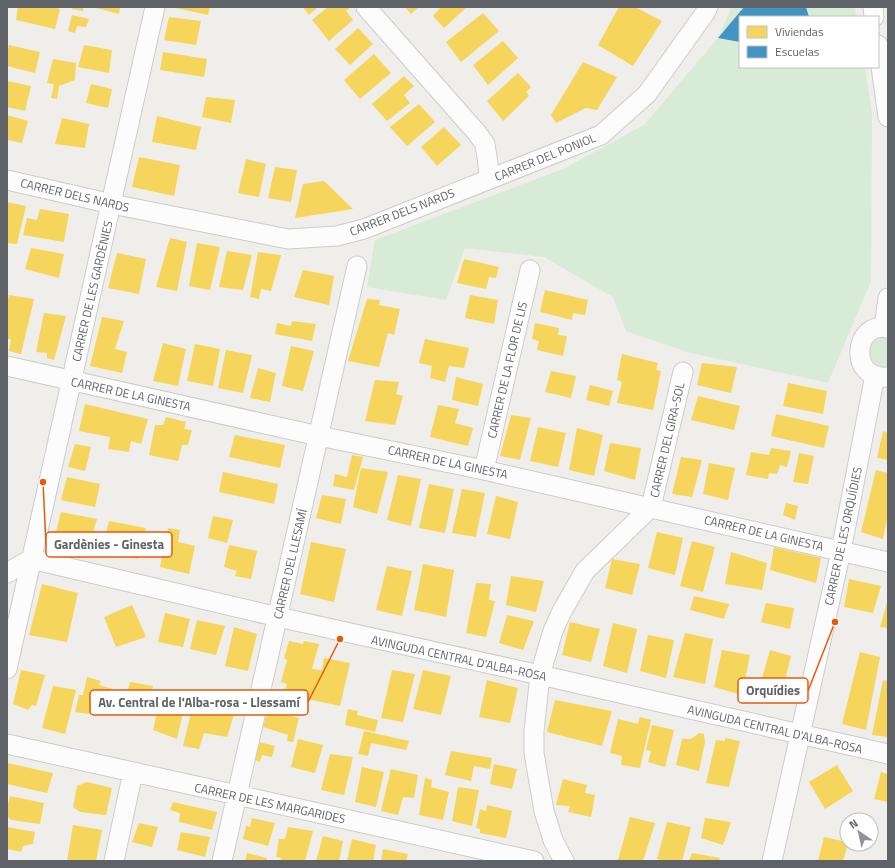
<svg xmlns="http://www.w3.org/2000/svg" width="895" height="868" viewBox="0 0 895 868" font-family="'Titillium Web',sans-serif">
<rect width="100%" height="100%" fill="#efeeea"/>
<path fill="#d8ebd6" d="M732,7H855L856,17H740V67H865L872,113L871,281L828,383L687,352L626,331L613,297L544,257L465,248L446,300L367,287L375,240L563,169L644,125L718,38Z
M888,334V367C871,370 862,348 873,339C876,336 884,336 888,334Z"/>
<path fill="#f6d55c" d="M18,7H53L60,9L55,29L16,20Z
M72,7H83V11L72,9Z
M92,7H120L119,14Z
M171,7H210L208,15Z
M303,7H318L309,15Z
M328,7H348L349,9L346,11L353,20L329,41L312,20Z
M405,7H419L411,14Z
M441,7H467L444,28L433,16Z
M619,7H635L662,21L633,66L598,45Z
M483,13L499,31L461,62L446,42Z
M72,15L89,19L86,27L77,26L75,33L68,31Z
M169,17L201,21L196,45L164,40Z
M358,28L373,44L350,65L335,49Z
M503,41L518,58L488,85L473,65Z
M9,45L40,52L35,73L7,66V53Z
M84,45L112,50L109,73L78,67Z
M163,52L207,59L204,77L160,70Z
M374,54L391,73L360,99L344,80Z
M53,59L76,63L75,80L59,86L57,99L51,98L54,84L47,83Z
M583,62L617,77L597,110L586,108L556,123L551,115Z
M518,73L531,87L526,92L529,96L503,121L487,101Z
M404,76L414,86L404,95L410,103L387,121L372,104Z
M7,81L31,86L25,111L7,107Z
M91,84L112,89L108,108L86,103Z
M206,97L235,100L231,123L202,117Z
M419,104L435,122L407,146L390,127Z
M7,115L28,121L22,143L7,140Z
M157,116L201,127L196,150L152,142Z
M62,118L89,124L85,148L55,144Z
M444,127L461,145L437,166L421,147Z
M139,157L180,165L174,196L132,187Z
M246,159L266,164L259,197L238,193Z
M275,167L297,170L291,202L268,198Z
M324,181L353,209L295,218L303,184Z
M7,202L26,206L17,244L7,243Z
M40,209L69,214L64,242L23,235L27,218L37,220Z
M170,238L187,242L177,291L156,287Z
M197,243L220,247L210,290L189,286Z
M31,248L64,254L59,278L25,269Z
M227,251L252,255L243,290L219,287Z
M258,252L281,255L271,291L261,289L259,299L250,297Z
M117,253L146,259L139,294L108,288Z
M464,259L499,267L496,278L489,277L486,289L457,283Z
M303,270L334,276L329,305L294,297Z
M545,290L588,300L585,315L573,313L572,320L540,312Z
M9,295L34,299L21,354L9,351L11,339H7V303Z
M470,295L498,300L494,324L465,318Z
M367,299L380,300L379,305L400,309L394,335L388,333L379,367L348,361Z
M44,313L66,316L54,360L47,358V353L36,352Z
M102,317L124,321L115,349L127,352L122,373L90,366Z
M292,321L316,324L312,341L275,334L277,323L291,326Z
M535,323L559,328L558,335L567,336L563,356L537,350L539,341L532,339Z
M425,339L469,348L464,368L449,366L445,382L430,378L432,366L419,363Z
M163,343L186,349L178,386L153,381Z
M195,344L220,349L213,386L187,381Z
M291,346L314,351L303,391L282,386Z
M226,350L252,355L243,393L218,388Z
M622,354L658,363L656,370L661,371L653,410L617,403L622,382L617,380Z
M702,363L737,367L731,393L697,385Z
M258,368L276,373L270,402L250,398Z
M551,371L576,376L571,398L545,392Z
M456,377L483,384L478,406L452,400Z
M375,380L399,382L396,394L403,396L395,425L365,421Z
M788,383L827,391L823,414L783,406Z
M590,385L613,391L609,406L586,400Z
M698,396L740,406L734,430L691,420Z
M85,404L148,419L141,444L131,441L129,452L108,449L110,437L79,431Z
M438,405L459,409L455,423L473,428L468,446L430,437Z
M776,414L829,426L824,448L771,436Z
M511,415L531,418L520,460L500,456Z
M166,417L186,422L184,429L192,430L188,445H182L178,461L149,455L155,425H163Z
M538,427L566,433L558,467L530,461Z
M577,428L603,435L594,476L569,470Z
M883,431L888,433V460L877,458Z
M235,435L285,445L280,468L229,457Z
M610,443L641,448L635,480L604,471Z
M75,444L91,447L85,471L68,467Z
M771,448L791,451L787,467L780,465L777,474L769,473L768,479L746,475L751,452L769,455Z
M799,453L814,456L808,484L793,482Z
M352,455L363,457L354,490L333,486L335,474L347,477Z
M681,457L702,460L692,497L672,494Z
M709,463L735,468L728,500L703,494Z
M361,468L388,472L377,514L353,507Z
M876,470L888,473V515L883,539L861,532Z
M223,472L278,484L274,504L219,492Z
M398,475L421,479L411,526L387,520Z
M67,477L100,484L95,507L61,500Z
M429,484L454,489L445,533L419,528Z
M462,489L485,493L476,537L452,533Z
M322,495L346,499L341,524L316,518Z
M496,496L518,502L510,539L487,534Z
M786,503L798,506L795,520L783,515Z
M61,512L97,519L89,546L80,545L79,549L63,547L62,542L54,539Z
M213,516L233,520L227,543L208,538Z
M109,521L146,528L138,559L101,552Z
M168,528L180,530L178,542L195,546L189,574L160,567Z
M657,532L683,538L675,575L648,568Z
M692,541L715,547L703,592L680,586Z
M311,542L346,549L334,602L300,594Z
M229,545L257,551L251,579L235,576L237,571L224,567Z
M774,547L821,558L816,583L770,570Z
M731,552L767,563L762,590L725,584Z
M612,559L640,564L632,595L605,588Z
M423,564L454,570L446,617L414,610Z
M387,566L412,571L402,616L376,610Z
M511,576L544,581L536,612L506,605Z
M849,579L881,586L873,613L844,607Z
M476,583L491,584L489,600L495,601L486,637L466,633Z
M42,584L78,593L67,642L29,635Z
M694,596L729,604L724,619L690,610Z
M888,599V628L880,627Z
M766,603L794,608L790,629L761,622Z
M132,605L146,637L116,647L104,617Z
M165,613L190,619L183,647L158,642Z
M507,615L534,621L523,650L499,643Z
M197,620L225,626L216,655L190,649Z
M570,622L600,629L591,662L562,655Z
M613,623L637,629L627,673L603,666Z
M234,627L257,634L248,671L225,666Z
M685,633L713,639L705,684L673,677Z
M648,635L674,640L666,678L640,671Z
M289,641L303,644L304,641L319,644L312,669L322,670L324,658L350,663L340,706L284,694L287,684L281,682L287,660L284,658Z
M722,650L750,655L742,695L714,687Z
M770,650L791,656L784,684L762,678Z
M860,652L880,657L866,730L842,724Z
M21,670L45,675L36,706L32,705L28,710L13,704Z
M392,670L415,674L403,722L381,718Z
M423,670L451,676L441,715L413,709Z
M87,677L101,681L99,685L113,689L108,711L98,709L97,715L75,712L79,695H83Z
M487,680L518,688L510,723L479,717Z
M883,680L888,681V737L872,735Z
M130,682L153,686L146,712L123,706Z
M53,686L76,690L65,734L42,728Z
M162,692L186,699L177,739L153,730Z
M194,700L236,708L227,737L204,733L199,749L183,746Z
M555,700L612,711L602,746L547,732Z
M348,709L358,711L357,715L378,720L375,732L345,725Z
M268,710L299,718L293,742L287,741L288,735L263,727Z
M640,717L651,720L640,768L621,765L622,756L610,753L618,719L638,724Z
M652,725L674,730L665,767L648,762L651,751L646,750Z
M364,731L409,741L406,750L371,743L368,756L358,754Z
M699,733L704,734L705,742L699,771L676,765L682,739H691Z
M725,738L740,741L729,787L706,783L716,740L725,741Z
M298,739L323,745L315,773L291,767Z
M259,742L275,746L272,757L262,755L260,762L255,760Z
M451,751L492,758L490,769L474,766L471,781L445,775Z
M330,754L353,757L344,795L321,790Z
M7,763L53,773L47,793L7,784Z
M494,764L517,769L512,789L490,784Z
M837,765L853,791L825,809L809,782Z
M362,767L384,772L376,807L355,802Z
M391,769L418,775L414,798L403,797L398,815L381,811Z
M881,772L888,774V802L874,799Z
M425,778L432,780L431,787L449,792L443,820L419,815Z
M563,779L587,785L585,793L595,795L591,817L568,812L570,806L556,805Z
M87,782L112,788L106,815L80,812L73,807L77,786Z
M458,787L479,790L472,826L452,821Z
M10,796L44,803L40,824L11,820L7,816V809Z
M173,802L217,812L212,830L179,822L180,813L170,810Z
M487,805L512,811L506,838L480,833V829L476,828L480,809L486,811Z
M630,817L655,823L643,861L618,860Z
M252,818L275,823L268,846L243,839L246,826L250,827Z
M705,818L731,822L723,845L701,838Z
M667,822L691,827L682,861H663L657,859Z
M139,823L158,827L152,847L132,842Z
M73,825L102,830L96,861H67Z
M7,827L35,832L33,844L23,846L21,852L7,849Z
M288,827L313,831L305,861H280L281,858L276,857L279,839H285Z
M181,832L210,837L205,857L177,850Z
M323,836L343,841L339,861H316Z
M824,837L847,842L848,844L843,861H818Z
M352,839L376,845L373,861H347Z
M383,849L408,854L406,861H381Z
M247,853L267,858V861H245Z
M692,853L720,858L719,861H689Z"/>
<path fill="#4393c3" d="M744,7H806L809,17H740V42L718,38Z"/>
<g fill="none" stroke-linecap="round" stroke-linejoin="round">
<g stroke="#cbcccc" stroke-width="21">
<path id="street" d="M366,7L477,133L485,144L488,164L489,179
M873,7L874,17
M878,45L888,117
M7,180L112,204L288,239L337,236L364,229L601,135L647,94L705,13L708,7
M884,327L888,298
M888,328C853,320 848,381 888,377
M7,366L319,436L484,470L888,562
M484,470L530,270
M31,559L278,617L540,675L888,754
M7,573L31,559
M7,669L155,7
M7,744L534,861
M114,861L133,772
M222,861L357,266
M564,861L553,840L544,811L534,753V731L540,675L553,631L561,613L585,571L651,507L683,372
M772,861L841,551L875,375"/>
</g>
<use href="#street" stroke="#fdfcfc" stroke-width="19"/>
</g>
<g text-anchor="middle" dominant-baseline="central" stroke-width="4" stroke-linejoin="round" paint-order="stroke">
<g font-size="12" fill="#5f6368" stroke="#fff">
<text transform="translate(545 157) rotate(-22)">CARRER DEL PONIOL</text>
<text transform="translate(75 195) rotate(13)">CARRER DELS NARDS</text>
<text transform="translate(402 212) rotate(-21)">CARRER DELS NARDS</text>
<text transform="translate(92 291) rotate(-77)">CARRER DE LES GARDÈNIES</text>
<text transform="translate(507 370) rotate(-77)">CARRER DE LA FLOR DE LIS</text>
<text transform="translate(131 394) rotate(12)">CARRER DE LA GINESTA</text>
<text transform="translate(667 440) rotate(-77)">CARRER DEL GIRA-SOL</text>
<text transform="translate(448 462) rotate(12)">CARRER DE LA GINESTA</text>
<text transform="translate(764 533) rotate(13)">CARRER DE LA GINESTA</text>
<text transform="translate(843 536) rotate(-78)">CARRER DE LES ORQUÍDIES</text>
<text transform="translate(290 564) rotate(-77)">CARRER DEL LLESAMÍ</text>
<text transform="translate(459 658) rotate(12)">AVINGUDA CENTRAL D'ALBA-ROSA</text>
<text transform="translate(775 729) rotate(13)">AVINGUDA CENTRAL D'ALBA-ROSA</text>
<text transform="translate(270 803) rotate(12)">CARRER DE LES MARGARIDES</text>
</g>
</g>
<path fill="none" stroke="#e8590c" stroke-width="1.5" d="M43 482L46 545M835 622L808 691M340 639L308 702"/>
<g fill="#e8590c" stroke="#fff" stroke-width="1.5">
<circle cx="43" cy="482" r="4"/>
<circle cx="835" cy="622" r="4"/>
<circle cx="340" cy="639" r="4"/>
</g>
<g fill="#fff" stroke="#e8590c" stroke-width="1.5">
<rect x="46" y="532" width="126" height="25" rx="4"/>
<rect x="738" y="678" width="70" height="25" rx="4"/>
<rect x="90" y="690" width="218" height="25" rx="4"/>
</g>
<g font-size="13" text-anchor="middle" font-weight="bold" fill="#5f6368">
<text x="109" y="549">Gardènies - Ginesta</text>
<text x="773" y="695">Orquídies</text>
<text x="199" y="707">Av. Central de l'Alba-rosa - Llessamí</text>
</g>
<rect width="895" height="868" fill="none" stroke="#5f6368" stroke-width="16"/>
<rect x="739" y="16" width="140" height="52" fill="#ffffff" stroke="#bfc1c3"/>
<rect x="747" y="26" width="20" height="12" fill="#f6d55c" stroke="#bfc1c3"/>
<text x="775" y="36" font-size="12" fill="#5f6368">Viviendas</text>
<rect x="747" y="46" width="20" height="12" fill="#4393c3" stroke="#bfc1c3"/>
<text x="775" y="56" font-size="12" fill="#5f6368">Escuelas</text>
<g transform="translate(859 832) rotate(326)"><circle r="19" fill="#ffffff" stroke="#bfc1c3"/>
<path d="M0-3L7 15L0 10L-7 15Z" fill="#919496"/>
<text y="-6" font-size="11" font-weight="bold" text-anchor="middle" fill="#5f6368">N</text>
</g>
</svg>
